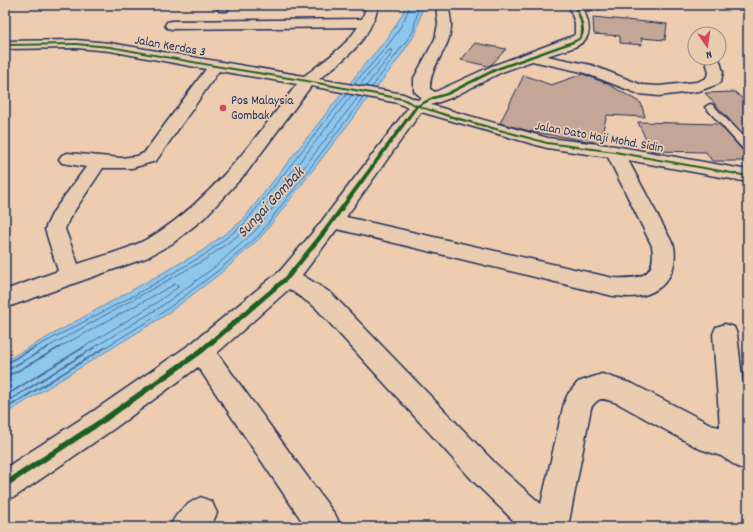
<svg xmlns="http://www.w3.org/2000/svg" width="753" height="532" viewBox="0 0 753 532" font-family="Dekko,sans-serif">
<rect width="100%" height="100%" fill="#edccaf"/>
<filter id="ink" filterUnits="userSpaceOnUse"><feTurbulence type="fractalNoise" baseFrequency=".025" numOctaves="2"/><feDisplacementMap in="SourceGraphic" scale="8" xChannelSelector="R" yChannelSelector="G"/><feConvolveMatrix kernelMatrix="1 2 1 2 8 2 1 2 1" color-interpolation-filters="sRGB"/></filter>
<g filter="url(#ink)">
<path fill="#8ec7ed" stroke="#608ab4" d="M406,5H423L416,33L397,61L261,237L221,273L164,316L5,414V361L202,251L242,221L365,64L387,39L402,15Z"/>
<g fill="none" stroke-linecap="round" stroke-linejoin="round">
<path stroke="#496c97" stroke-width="1" d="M354,84C374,60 401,36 410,5
M360,85L389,50H392L390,56L366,86
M372,87L413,32L419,5
M34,348L135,295L204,255L244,224L347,94
M46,348L206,259L248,228L352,95
M58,348L175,284L178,285V287L156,303L82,348
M93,348L159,308L216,266L255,231L359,96
M104,348L162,313L219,270L259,235L364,97"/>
<path stroke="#496c97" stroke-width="1.5" d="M5,364L36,347
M5,369L11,368L48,347
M5,375L14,373L60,347
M5,396L84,347
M5,403L95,347
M5,409L106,347"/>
</g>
<path fill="#c4a697" stroke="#1b2f5e" d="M593,17L667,24L665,40L641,38L642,45L620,43V36L594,34Z
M475,43L506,49L492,64L488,66L461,60Z
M583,74L608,84L641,103L645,117L607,115L599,143L533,132L500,123L524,75L551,85Z
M735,92L748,104V140L705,93Z
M638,122L719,124L743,151L748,152V161H712L706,152L651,151Z"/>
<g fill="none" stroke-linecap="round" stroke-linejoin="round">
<g stroke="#1b2f5e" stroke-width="3">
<path id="lane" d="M710,104L713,105L748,142V151L744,150L707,109L705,107Z"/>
</g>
<g stroke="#1b2f5e" stroke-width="3">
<path id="street" d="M219,5H231L227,11H219L217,8Z
M367,5H379C367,43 350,55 319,79L403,94L417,100L422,98L414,91V78L435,39L438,24L436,5H448C449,11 451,18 451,24C452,48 429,65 430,89L435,92L492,66L573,36L575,34V23L570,9L572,6L605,5L603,8L584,11C600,46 573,47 547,56L591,65L642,85L659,86L697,82L706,78L709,72L705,58H719L723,72L721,81L718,84L699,91L659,96L639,94L582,72L532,61L502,72L453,97L431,105L548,138L615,146L748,170V182L628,160L674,246C679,276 659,297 629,297C624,297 618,296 613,296L337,229L302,275L331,293L496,464L541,504L564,403L568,394L578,382L602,374L633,384L714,426L720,427L713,334L716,327L725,324L734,327L737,334L748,429L744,438L748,440V472L738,467L721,456L700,449L617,403C603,399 600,395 591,408L568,527H520L476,484L315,307L289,289L217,353L336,516L341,527H306L198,367L115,428L16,496L5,500V468L95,410L192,343L280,271L318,226L408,108L398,103L311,86L247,172L204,218L173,243L146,258L5,308V290L58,271L45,229L53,212L86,167L62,163L59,159L62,155L68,153L121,158L137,156L144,153L206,69L110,51L76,48L5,49V41L76,40L110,43L304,76C324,61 344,48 358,27L172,29L167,28L165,25L167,22L172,21L362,19ZM219,71L297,84C256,137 216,194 159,232C135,248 105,255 78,264L65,229L69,219L103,168H132L156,161ZM421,112L547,148L608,157L652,246C657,278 639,279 613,278L346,217Z
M201,497L212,502L217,513L212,524L209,527H170C176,512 186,504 201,497Z"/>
</g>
<use href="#lane" fill="#eaccb0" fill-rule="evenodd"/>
<use href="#street" fill="#eaccb0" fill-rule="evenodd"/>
<g stroke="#eaccb0" stroke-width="3">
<path id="cycleway" d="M594,5H600L578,10C581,16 587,31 582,37C580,40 577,41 574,43L498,70L448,95L434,99L420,106L453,116L547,142L615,151L748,175V177L615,153L547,144L451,118L418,107L327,232L290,278L203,353L107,421L5,488V481L103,417L199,349L286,276L323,230L415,106L402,100L307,82L215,67L110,48L76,45L5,46V44L76,43L110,46L215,65L307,80L403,98L417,105L432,97L446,93L496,68L575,40L580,37C583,27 579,17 575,9Z"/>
</g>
<use href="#cycleway" fill="#1b5e20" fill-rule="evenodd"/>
</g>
</g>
<circle fill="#d1495b" stroke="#eaccb0" stroke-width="1.5" cx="223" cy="108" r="4"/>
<g text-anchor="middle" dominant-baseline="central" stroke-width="3.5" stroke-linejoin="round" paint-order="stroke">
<g font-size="13" fill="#1b2f5e" stroke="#eaccb0">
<text transform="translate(170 47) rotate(10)">Jalan Kerdas 3</text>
<text transform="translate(599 138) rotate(10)">Jalan Dato Haji Mohd. Sidin</text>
</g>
<g font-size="13" fill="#1b2f5e" stroke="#eaccb0" text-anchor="start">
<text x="231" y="101">Pos Malaysia<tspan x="231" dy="15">Gombak</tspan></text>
</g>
<g font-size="16" font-style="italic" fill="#263e6c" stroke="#eaccb0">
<text transform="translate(271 203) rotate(-47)">Sungai Gombak</text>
</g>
</g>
<rect width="753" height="532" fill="none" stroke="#eaccb0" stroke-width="20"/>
<rect x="10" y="10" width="733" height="512" fill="none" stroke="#1b2f5e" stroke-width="1.5" filter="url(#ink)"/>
<g transform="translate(707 46) rotate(167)"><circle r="19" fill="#eaccb0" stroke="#978d8f"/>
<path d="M0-3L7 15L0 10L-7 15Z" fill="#d1495b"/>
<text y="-6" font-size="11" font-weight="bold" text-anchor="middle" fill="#1b2f5e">N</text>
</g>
</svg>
